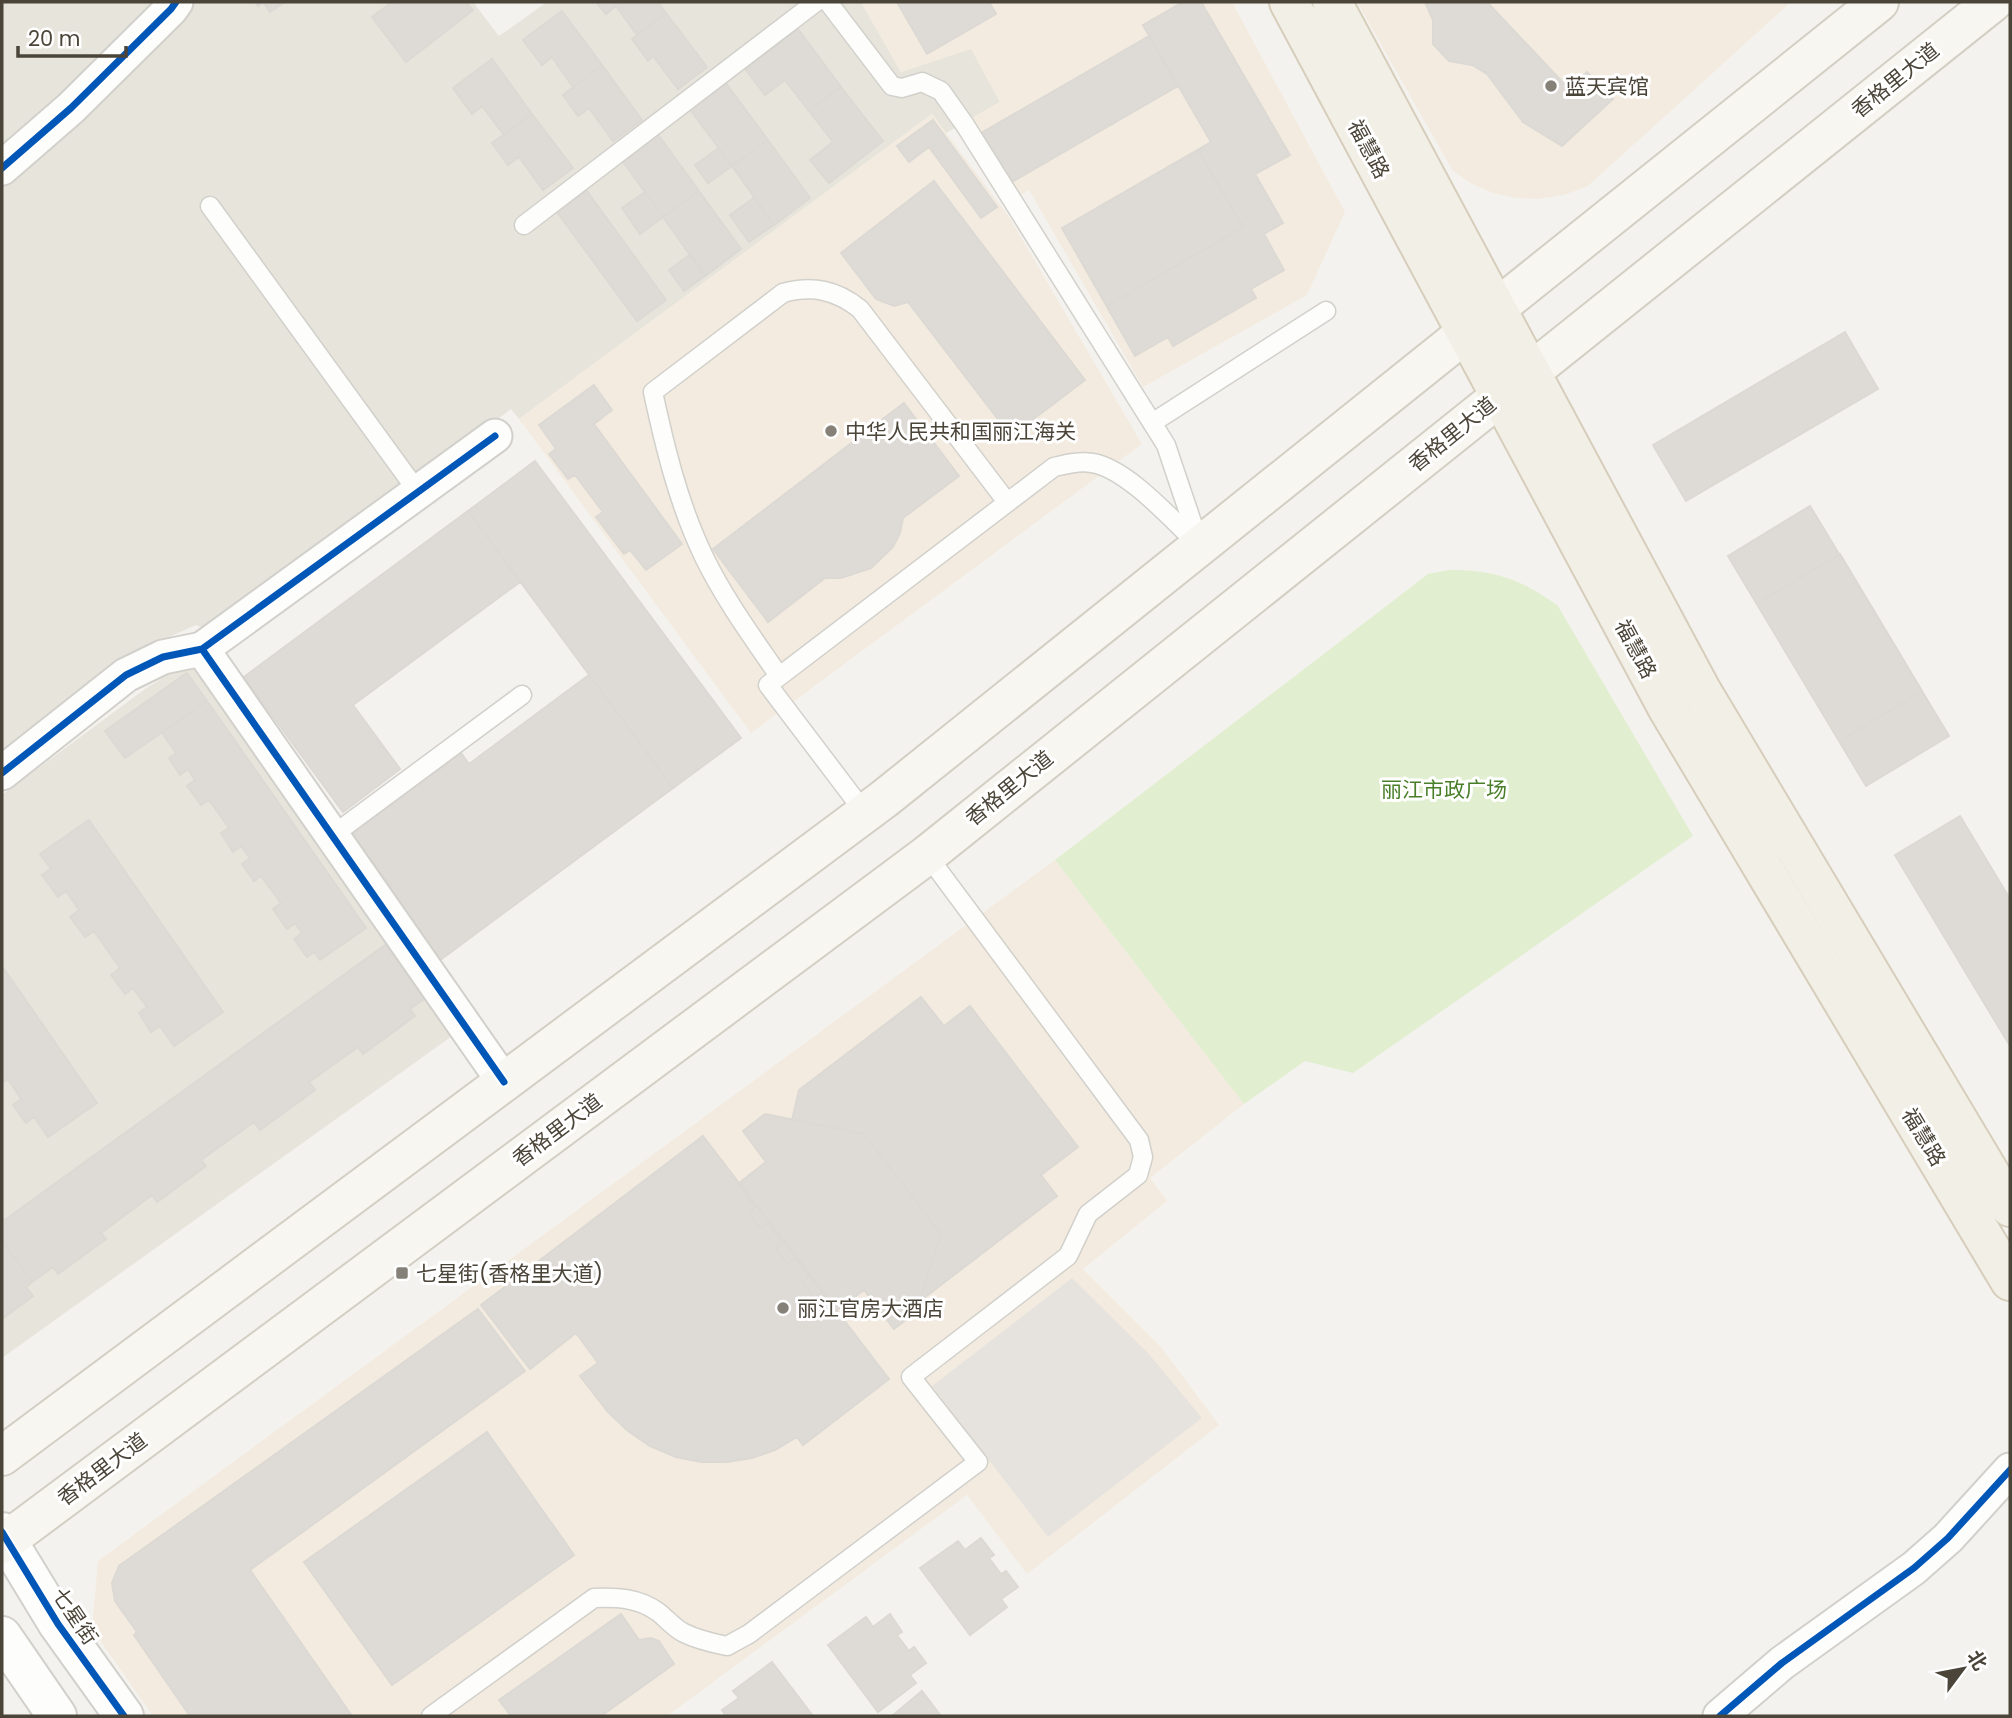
<svg xmlns="http://www.w3.org/2000/svg" width="2012" height="1718" viewBox="0 0 2012 1718" font-family="Poppins,'Noto Sans SC',sans-serif">
<rect width="100%" height="100%" fill="#f4f2ee"/>
<path fill="#e7e4dc" d="M2,2H473L499,36L547,2H861L901,72L971,48L1000,102L946,133L932,114L519,419L511,409L216,633L196,625L169,637L2,758Z
M197,657L462,1029L2,1358V795L145,689Z"/>
<path fill="#f3ebdf" d="M861,2H1232L1345,212L1307,295L1143,387L1029,190L1016,198L968,120L1000,102L971,49L901,72Z
M1357,2H1791L1588,186L1564,195L1538,199L1515,198L1493,193L1472,184L1453,171Z
M932,114L1009,217L1142,444L751,733L519,419Z
M1055,860L1244,1104L1150,1178L1167,1201L1083,1269L1161,1347L1219,1425L1027,1574L967,1495L667,1716H153L92,1629L98,1561Z"/>
<path fill="#e1eecf" d="M1449,570C1492,569 1524,580 1558,606L1693,836L1353,1073L1305,1061L1244,1104L1055,860L1428,574Z"/>
<path fill="#e6e3df" d="M1072,1278L1148,1353L1202,1418L1048,1537L932,1386Z"/>
<path fill="#dedbd6" stroke="#dcd9d4" stroke-width="2" d="M255,2H285L270,12L263,2L258,6Z
M392,2H466L473,10L406,62L372,17Z
M596,2H658L666,13L637,35L616,6L606,14Z
M897,2H989L996,14L927,54Z
M1183,2H1201L1290,155L1255,174L1283,223L1264,234L1284,270L1251,289L1256,298L1173,346L1168,337L1135,356L1062,228L1211,142L1143,25Z
M1425,2H1487L1569,89L1587,72L1613,99L1562,146L1523,122L1487,74L1472,65L1449,61L1433,44V20Z
M562,11L602,65L573,87L552,57L542,65L523,40Z
M666,13L707,67L678,89L653,56L648,61L632,39Z
M798,29L841,87L809,111L785,80L765,95L745,69Z
M1149,36L1178,86L1010,183L981,133Z
M492,59L532,114L504,135L482,106L472,114L453,88Z
M602,65L642,120L613,141L589,108L578,116L563,95Z
M725,82L768,140L732,166L689,108Z
M841,87L883,141L829,183L810,160L833,142L809,111Z
M532,114L573,168L543,190L519,157L508,165L492,143Z
M933,120L997,207L981,218L929,147L909,162L897,146Z
M657,133L699,191L663,217L621,159Z
M768,140L810,198L774,225L732,166Z
M719,148L732,166L708,183L695,165Z
M1198,150L1243,227L1107,306L1062,228Z
M934,181L1085,380L1011,436L908,302L894,306L876,299L841,253Z
M587,191L666,300L637,321L557,212Z
M699,191L741,249L705,276L663,217Z
M645,192L663,217L640,234L622,208Z
M754,198L774,225L749,242L730,215Z
M691,254L705,276L684,291L669,270Z
M1845,332L1878,389L1686,501L1653,445Z
M594,385L612,410L594,424L682,544L646,570L630,550L624,554L596,517L603,512L575,475L568,479L549,454L556,449L539,425Z
M904,403L959,476L903,518L900,533L893,547L871,568L841,578H825L768,622L713,549Z
M535,461L741,738L673,788L468,511Z
M1810,506L1949,736L1866,786L1728,556Z
M468,511L520,582L353,705L400,769L343,812L244,677Z
M1840,554L1922,691L1839,741L1757,604Z
M187,673L207,701L125,758L105,731Z
M589,675L673,788L436,963L384,892L391,887L352,834L461,753L469,764Z
M207,701L366,928L320,960L314,952L307,957L294,939L302,933L295,923L287,929L273,909L281,903L261,876L254,881L242,864L250,858L241,846L233,852L221,833L229,828L209,800L201,805L187,786L195,780L188,769L180,775L169,758L176,753L162,733Z
M1960,816L2010,899V1046L1895,855Z
M89,820L223,1012L174,1046L160,1026L151,1032L139,1013L147,1007L133,988L125,994L111,975L120,968L94,931L85,937L70,917L79,910L66,891L58,897L42,875L51,869L40,854Z
M392,940L431,994L410,1009L415,1016L363,1054L358,1047L309,1082L315,1090L260,1130L254,1122L201,1160L206,1166L157,1202L152,1195L101,1233L106,1239L58,1274L53,1267L32,1282L2,1241V1222Z
M2,966L97,1103L48,1137L34,1117L26,1123L13,1105L21,1099L8,1079L2,1083Z
M921,997L944,1026L970,1006L1078,1147L1041,1175L1057,1196L920,1301L916,1312L894,1329L864,1290L837,1310L740,1183L766,1162L743,1131L765,1114L792,1120L799,1090Z
M765,1114L864,1134L941,1234L916,1312L894,1329L864,1290L835,1311L821,1293L814,1298L802,1282L809,1277L794,1258L787,1264L776,1248L782,1243L768,1223L761,1229L748,1213L755,1207L738,1184L766,1162L743,1131Z
M703,1136L889,1379L803,1445L797,1437L775,1450L752,1458L727,1462H701L676,1457L650,1446L628,1431L608,1412L580,1376L598,1363L576,1333L530,1369L481,1305Z
M2,1241L32,1282L26,1287L33,1296L2,1319Z
M478,1309L525,1371L250,1570L352,1716H190L134,1635L137,1632L115,1601L112,1583L119,1566Z
M487,1432L574,1555L392,1685L304,1562Z
M981,1538L994,1555L989,1558L1001,1574L1006,1571L1018,1587L1001,1599L1007,1607L970,1635L920,1568L958,1541L965,1550Z
M621,1614L639,1640L651,1638L659,1641L674,1664L601,1716H511L499,1700Z
M890,1614L902,1632L897,1635L909,1651L914,1647L926,1663L910,1675L916,1683L878,1712L828,1645L866,1617L873,1627Z
M772,1662L813,1716H726L722,1710L739,1698L733,1691Z
M922,1691L941,1716H892Z"/>
<g fill="none" stroke-linecap="round" stroke-linejoin="round">
<g stroke="#d2d0cb" stroke-width="21">
<path id="service" d="M828,2L892,86L902,88L922,82L941,91L965,125L1166,445L1199,543
M210,206L418,492
M524,225L816,2
M1152,423L1326,311
M779,676C753,638 725,600 704,557C679,505 665,448 653,392L783,293C813,285 836,290 860,309L1007,502
M865,813L768,685L1054,467C1067,464 1079,461 1092,463C1127,468 1174,522 1200,546
M333,835L522,695
M431,1716L594,1598C617,1597 639,1598 658,1612C667,1619 674,1628 684,1633C698,1640 712,1643 727,1646L749,1634L978,1462L911,1377L1068,1256L1088,1214L1138,1175L1143,1157L1139,1140L927,855"/>
</g>
<g stroke="#d2d0cb" stroke-width="37">
<path id="minor" d="M2,168L71,108L171,9L176,2
M202,649L504,1082
M2,773L126,675L163,657L202,649L495,436
M1720,1716L1782,1663L1914,1568L1948,1538L2010,1470"/>
</g>
<g stroke="#d2d0cb" stroke-width="42">
<path id="tertiary" d="M2,1532L58,1624L124,1716
M2,1636L57,1716"/>
</g>
<g stroke="#d3cfc5" stroke-width="42">
<path id="secondary" d="M2,1456L884,799L1879,2
M2,1544L927,855L1993,2"/>
</g>
<g stroke="#d6cebb" stroke-width="42">
<path id="primary" d="M1289,2L1668,709L2010,1281
M1332,2L1701,690L2010,1207"/>
</g>
<use href="#service" stroke="#fdfdfc" stroke-width="18"/>
<use href="#minor" stroke="#fdfdfc" stroke-width="33"/>
<use href="#tertiary" stroke="#fdfdfc" stroke-width="38"/>
<use href="#secondary" stroke="#f7f6f1" stroke-width="38"/>
<use href="#primary" stroke="#f2efe6" stroke-width="38"/>
<g stroke="#fff" stroke-width="11">
<path id="cycleway" d="M2,168L71,108L171,9L176,2
M202,649L504,1082
M2,773L126,675L163,657L202,649L495,436
M2,1532L58,1624L124,1716
M1720,1716L1782,1663L1914,1568L1948,1538L2010,1470"/>
</g>
<use href="#cycleway" stroke="#0057b8" stroke-width="7"/>
</g>
<g fill="#868178" stroke="#fff" stroke-width="2.5">
<circle cx="1551" cy="86" r="7"/>
<circle cx="831" cy="431" r="7"/>
<rect x="395" y="1266" width="14" height="14" rx="3.5"/>
<circle cx="783" cy="1308" r="7"/>
</g>
<g text-anchor="middle" dominant-baseline="central" stroke-width="6" stroke-linejoin="round" paint-order="stroke">
<g font-size="21" fill="#4b4439" stroke="#fff">
<text transform="translate(1895 80) rotate(-39)">香格里大道</text>
<text transform="translate(1369 149) rotate(62)">福慧路</text>
<text transform="translate(1452 434) rotate(-39)">香格里大道</text>
<text transform="translate(1636 649) rotate(62)">福慧路</text>
<text transform="translate(1009 788) rotate(-39)">香格里大道</text>
<text transform="translate(557 1130) rotate(-37)">香格里大道</text>
<text transform="translate(1924 1137) rotate(59)">福慧路</text>
<text transform="translate(102 1469) rotate(-37)">香格里大道</text>
<text transform="translate(75 1616) rotate(56)">七星街</text>
</g>
<g font-size="21" fill="#4b4439" stroke="#fff" text-anchor="start">
<text x="1565" y="86">蓝天宾馆</text>
<text x="845" y="431">中华人民共和国丽江海关</text>
<text x="416" y="1273">七星街(香格里大道)</text>
<text x="797" y="1308">丽江官房大酒店</text>
</g>
<g font-size="21" fill="#4a7f2a" stroke="#fff">
<text x="1444" y="789">丽江市政广场</text>
</g>
</g>
<rect width="2012" height="1718" fill="none" stroke="#4b4439" stroke-width="7"/>
<g transform="translate(1963 1669) rotate(58)" stroke="#ffffff" stroke-width="5" paint-order="stroke">
<path d="M0-5L12 26L0 18L-12 26Z" fill="#4b4439"/>
<text y="-10" font-size="19" font-weight="bold" text-anchor="middle" fill="#4b4439">北</text>
</g>
<path d="M18 46v10h108v-10" fill="none" stroke="#4b4439" stroke-width="3.5"/>
<text x="28" y="46" font-size="21" fill="#4b4439" stroke="#ffffff" stroke-width="5" paint-order="stroke">20 m</text>
</svg>
